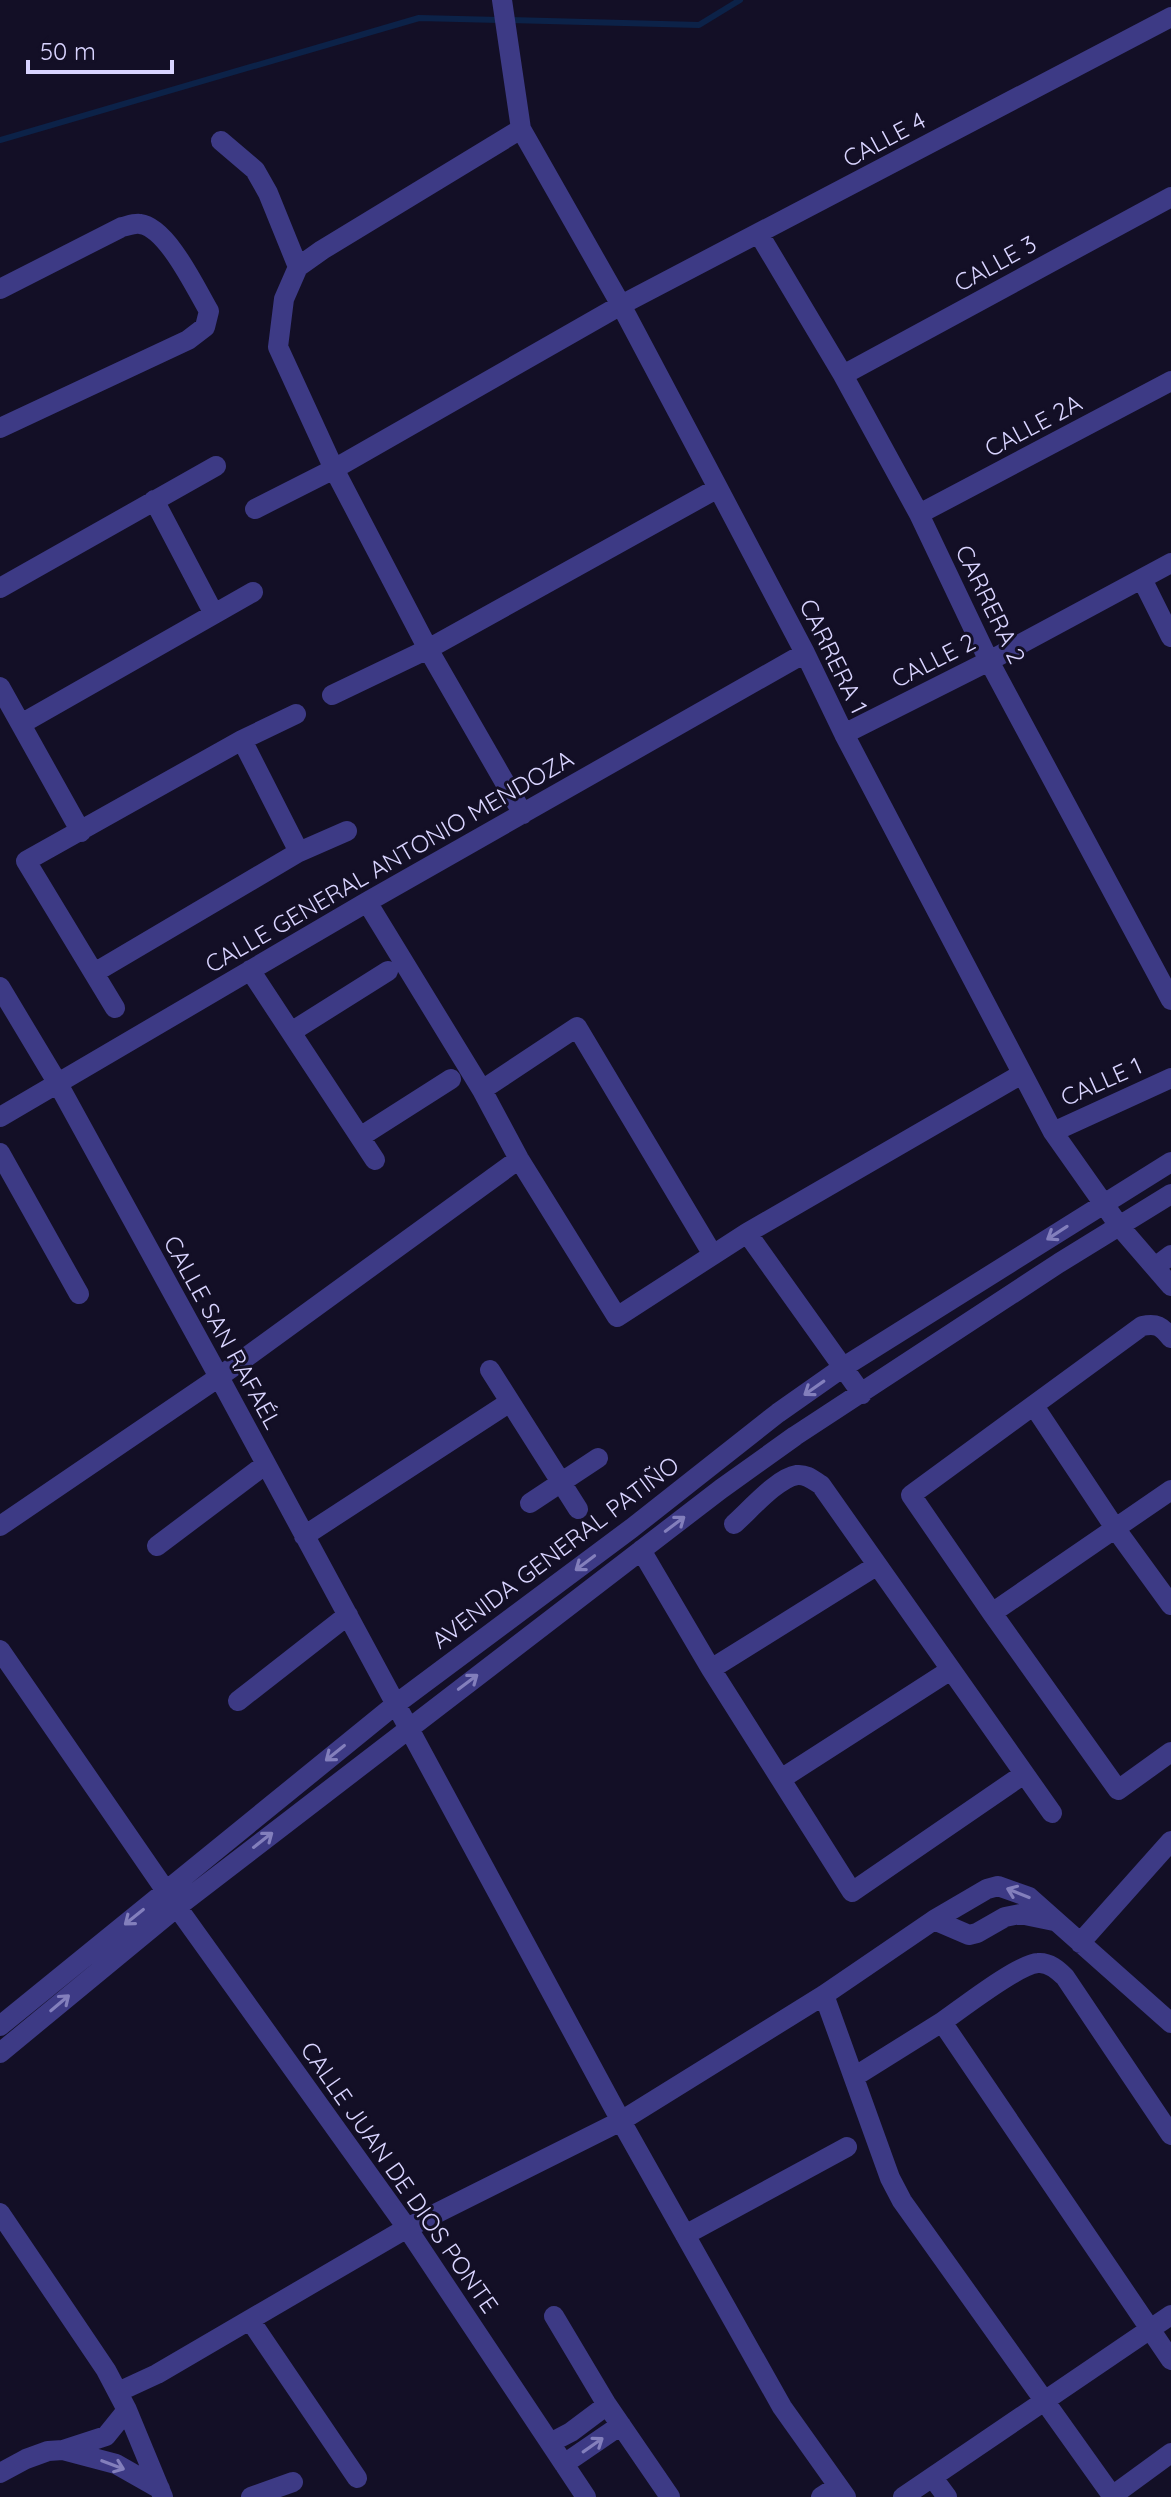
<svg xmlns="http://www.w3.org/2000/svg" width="1171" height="2497" viewBox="0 0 1171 2497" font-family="Quicksand,sans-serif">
<rect width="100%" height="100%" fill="#130f26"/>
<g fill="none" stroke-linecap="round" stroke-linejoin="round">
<path stroke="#0c2248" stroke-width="6" d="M510,20L699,25L740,0
M0,140L419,18L499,20"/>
<path stroke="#3d3a85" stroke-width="20" d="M502,0L521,129L621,305L718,488L805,653L844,734L1053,1132L1120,1227L1171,1286
M521,129L322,250L298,267L284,299L278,347L334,469L428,649L523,814
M221,141L255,170L268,193L298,267
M759,234L843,375L919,514L989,661L1171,1000
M0,289L122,227C127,226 135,223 140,224C167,227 196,289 209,311L205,327L188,340L0,428
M843,375L1171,197
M154,500L214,614
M255,509L334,469L621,305L1171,17
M919,514L1171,381
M1142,579L1171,637
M0,588L216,466
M0,687L81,832
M332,695L428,649L718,488
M21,724L253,592
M844,734L989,661L1171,563
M299,852L347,831
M367,902L482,1090L519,1159L617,1317L747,1233L1022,1074
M250,970L375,1160
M94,973L299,852L242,740
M0,987L57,1082L219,1377L621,2121L782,2407L846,2497
M115,1008L26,861L242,740L296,714
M291,1032L388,971
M482,1090L577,1027L713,1255
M0,1117L367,902L805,653
M1053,1132L1171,1078
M360,1137L451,1079
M0,1153L79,1294
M747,1233L862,1394
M1155,1267L1171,1255
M1171,1338C1161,1326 1157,1323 1142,1326L911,1495L992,1613L1118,1790L1171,1752
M490,1370L578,1509
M1034,1406L1115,1528L1171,1605
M530,1503L598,1458
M734,1524C749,1511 777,1478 797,1475C807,1474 813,1480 821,1485L1052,1813
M0,1526L219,1377L519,1159
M304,1536L510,1402
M157,1546L266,1464
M641,1550L711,1669L852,1892L1024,1774
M992,1613L1171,1490
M0,1650L177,1907L407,2228L586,2497
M711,1669L876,1566
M238,1701L348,1615
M781,1779L949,1671
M934,1920L969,1935L977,1933L1005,1917L1020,1914L1054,1921
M1080,1943L1171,1841
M824,1995L890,2178L902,2201L1113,2497
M0,2026L396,1704L632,1528L778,1413L842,1368L1171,1162
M0,2053L177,1907L721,1489L795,1436L1059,1263L1171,1194
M854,2077L942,2022
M1171,2135L1065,1977C1058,1970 1049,1962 1038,1963C1018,1964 961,2009 942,2022L1171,2360
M0,2213L106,2370L127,2410L163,2497
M685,2235L847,2147
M554,2316L607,2405L670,2497
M250,2320L357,2478
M118,2392L157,2374L407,2228L621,2121L824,1995L934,1920L987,1889L998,1886L1029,1897L1171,2023
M550,2443L571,2432L607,2405
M63,2450L116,2464L160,2489
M564,2464L621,2425
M0,2473L26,2459L48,2451L63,2450L106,2436L127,2410
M933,2478L947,2497
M1112,2496L1171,2453
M251,2497L293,2482
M821,2497L838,2486
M903,2497L1171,2315"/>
</g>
<defs><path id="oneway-shaft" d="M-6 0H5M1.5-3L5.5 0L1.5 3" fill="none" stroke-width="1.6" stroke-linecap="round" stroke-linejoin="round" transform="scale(2)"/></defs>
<g stroke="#837fbc">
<use href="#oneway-shaft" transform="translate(1057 1233) rotate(147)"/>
<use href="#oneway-shaft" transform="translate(814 1388) rotate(145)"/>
<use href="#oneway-shaft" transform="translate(675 1524) rotate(-37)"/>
<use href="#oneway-shaft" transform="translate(585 1563) rotate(143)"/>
<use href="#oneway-shaft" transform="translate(468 1682) rotate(-37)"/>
<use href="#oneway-shaft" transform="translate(335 1753) rotate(141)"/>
<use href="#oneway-shaft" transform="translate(263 1840) rotate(-38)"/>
<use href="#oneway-shaft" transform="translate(1018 1893) rotate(-158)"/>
<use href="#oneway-shaft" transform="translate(134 1917) rotate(141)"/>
<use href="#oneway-shaft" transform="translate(60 2003) rotate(-40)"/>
<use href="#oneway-shaft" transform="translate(593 2445) rotate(-35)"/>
<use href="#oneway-shaft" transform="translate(113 2465) rotate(21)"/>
</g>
<g text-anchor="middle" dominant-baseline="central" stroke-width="6" stroke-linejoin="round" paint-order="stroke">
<g font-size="24" fill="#d9d4ff" stroke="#130f26">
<text transform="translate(884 139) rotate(-28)">CALLE 4</text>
<text transform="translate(995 263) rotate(-29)">CALLE 3</text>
<text transform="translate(1033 425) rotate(-28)">CALLE 2A</text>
<text transform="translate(991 604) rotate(64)">CARRERA 2</text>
<text transform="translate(834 656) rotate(64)">CARRERA 1</text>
<text transform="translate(933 660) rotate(-27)">CALLE 2</text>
<text transform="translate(389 861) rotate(-30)">CALLE GENERAL ANTONIO MENDOZA</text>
<text transform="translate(1101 1081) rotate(-24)">CALLE 1</text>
<text transform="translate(223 1332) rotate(61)">CALLE SAN RAFAÉL</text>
<text transform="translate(555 1552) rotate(-37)">AVENIDA GENERAL PATIÑO</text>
<text transform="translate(400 2177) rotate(55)">CALLE JUAN DE DIOS PONTE</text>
</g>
</g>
<path d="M28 60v12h144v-12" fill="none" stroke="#d9d4ff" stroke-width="4"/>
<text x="40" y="60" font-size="24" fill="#d9d4ff" stroke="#130f26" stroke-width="6" paint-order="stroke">50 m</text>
</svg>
